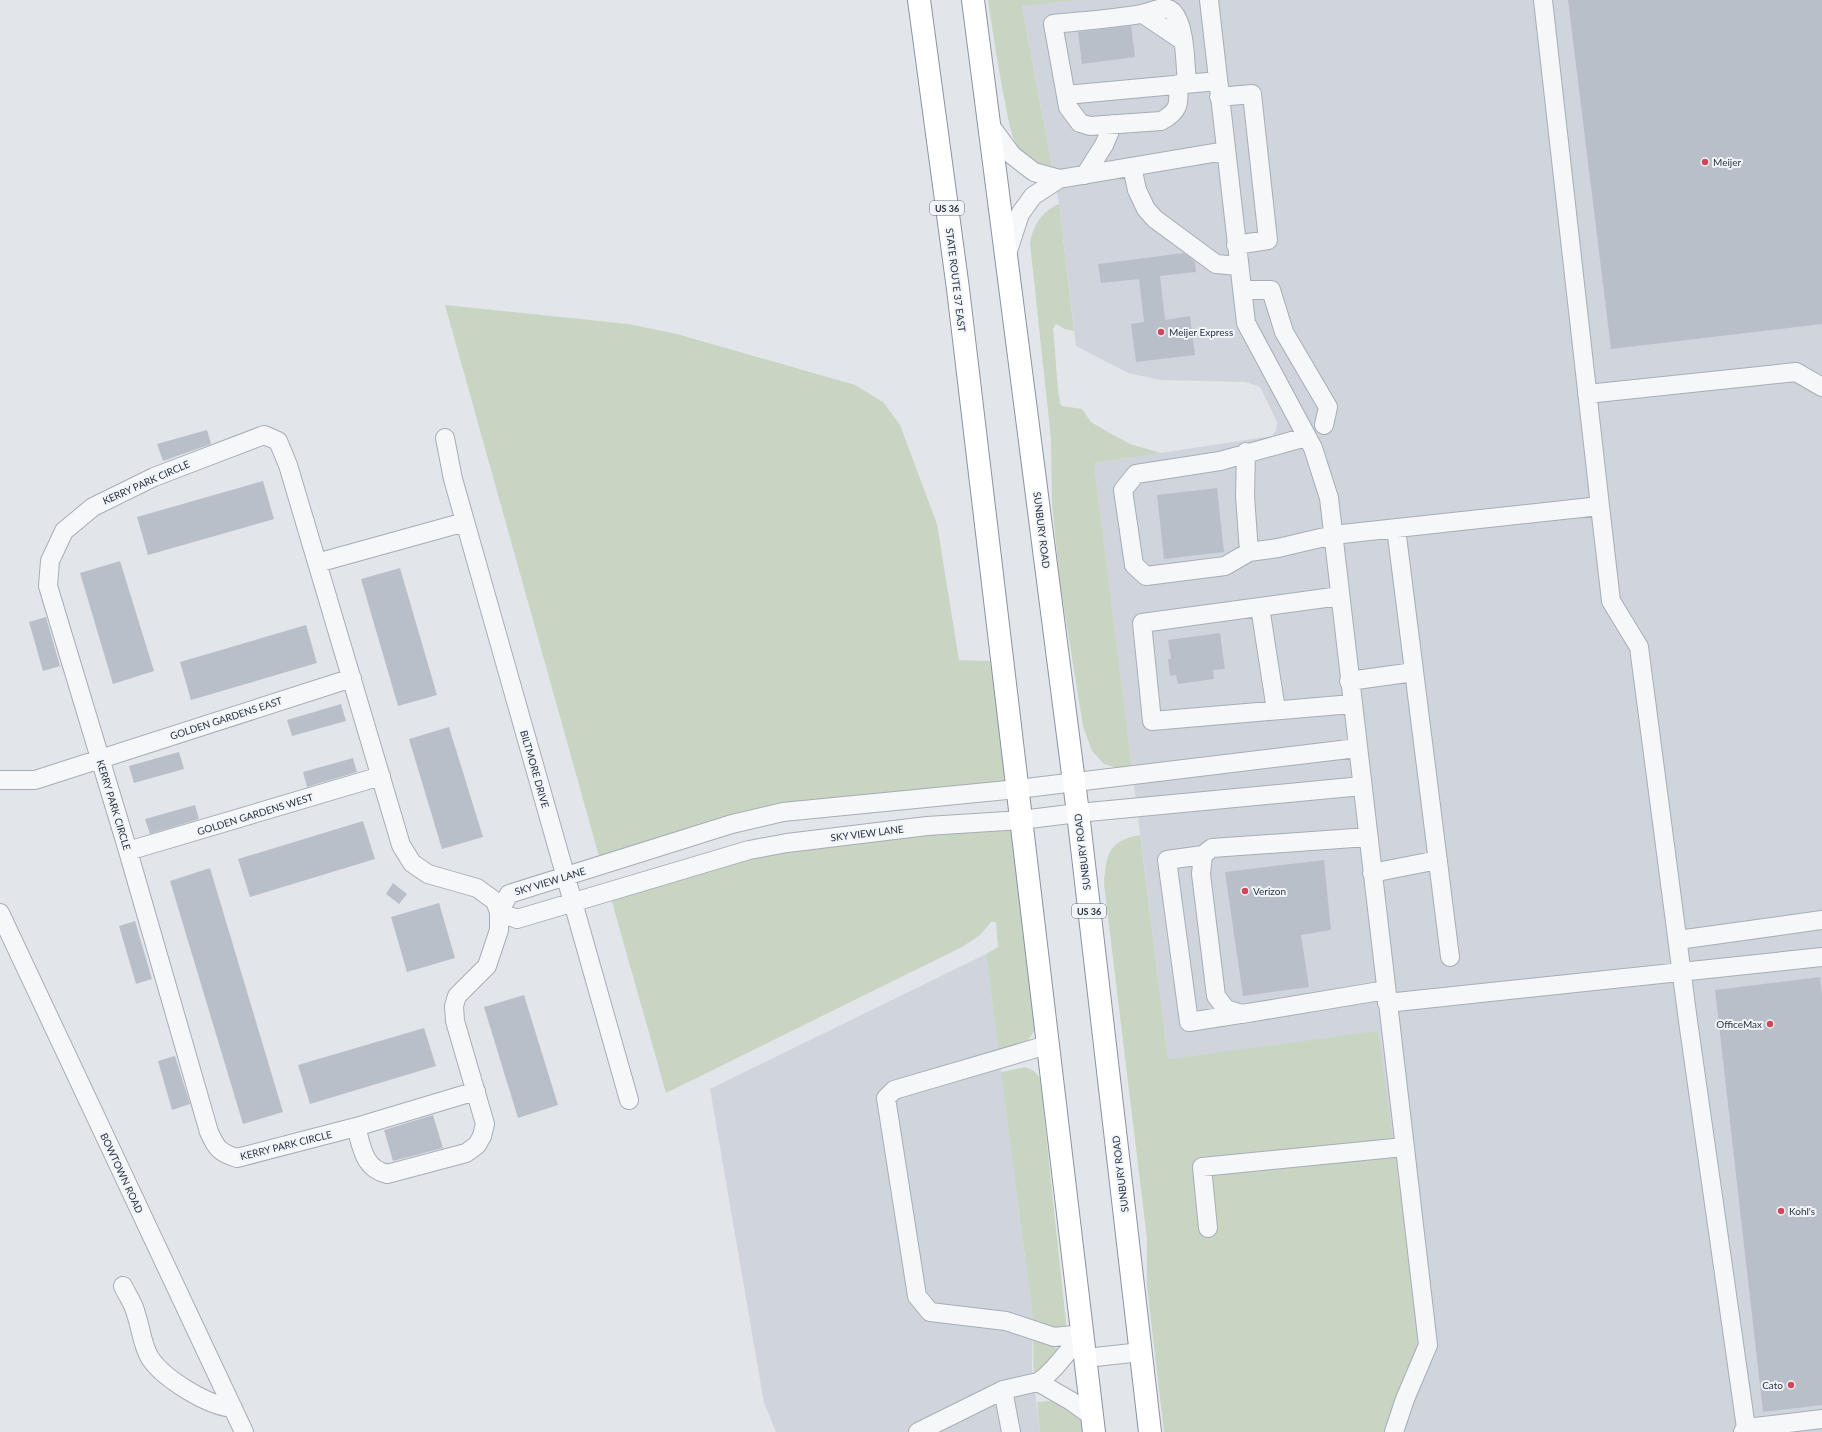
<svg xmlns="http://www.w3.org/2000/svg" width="1822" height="1432" viewBox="0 0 1822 1432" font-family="Lato,sans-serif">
<rect width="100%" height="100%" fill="#e2e6eb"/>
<path fill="#d0d5dd" d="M1082,0H1822V1432H1385L1412,1364L1378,1032L1168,1059L1094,463L1272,436L1276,430L1277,422L1260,387L1245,382L1160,380L1128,373L1076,346L1059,204L1022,5Z
M986,954L1033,1319L1032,1367L1040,1432H776L764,1403L710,1089Z"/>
<path fill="#c8d5c3" d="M988,0H1082L1022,6L1052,167C1038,167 1024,159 1017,146C1010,133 1008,117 1005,102C998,68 993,34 988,0Z
M1059,204L1074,331L1065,329L1056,324L1053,329C1056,354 1056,378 1060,403L1062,406L1082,409L1091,422L1108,432L1130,444L1161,453L1094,463L1132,768H1117L1104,764L1092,751L1083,726L1060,583L1052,503L1051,439L1030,243C1033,225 1042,211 1059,204Z
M445,305L628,324L677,334L855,385L883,402L900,425L937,524L959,660L992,661L1006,784L794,805L600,860Z
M1011,825L1035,1029C1026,1048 1018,1050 999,1056L986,954L998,947L996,922H991L980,935L962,947L666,1093L610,895L743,857Z
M1140,835L1168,1059L1378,1031L1418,1325C1418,1363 1399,1398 1385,1432H1164L1147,1286V1239L1104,884C1106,854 1108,841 1140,835Z
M1025,1067L1034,1071L1040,1078L1067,1332L1033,1328V1319L1001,1072Z
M1033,1339L1064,1351L1034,1380Z
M1052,1401L1066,1404L1080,1417L1082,1432H1040L1037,1402Z"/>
<path fill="#b9bfc9" d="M1568,0H1822V324L1611,349Z
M1131,26L1135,57L1082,64L1078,32Z
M1184,253L1195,262L1196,272L1160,276L1165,320L1190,316L1195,355L1136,362L1131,324L1144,322L1139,279L1101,283L1098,264Z
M207,430L211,444L163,461L157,444Z
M263,481L274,519L148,555L137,517Z
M1217,488L1224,552L1164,559L1157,495Z
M120,561L154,671L113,684L80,573Z
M400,568L437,695L398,706L361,579Z
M46,617L60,666L43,671L29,622Z
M306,625L317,663L191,700L180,662Z
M1220,633L1225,669L1213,670L1214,679L1178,684L1176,675L1170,676L1168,659H1171L1168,640Z
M341,704L346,721L292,736L287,720Z
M449,727L483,837L442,849L409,739Z
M179,752L184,769L134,783L129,766Z
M353,758L357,772L307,787L303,772Z
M195,805L199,819L150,834L145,819Z
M363,821L375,859L250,897L238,859Z
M1324,860L1331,930L1301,935L1309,987L1243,996L1225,872Z
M210,868L283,1112L243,1124L170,881Z
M393,883L407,894L399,904L386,894Z
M439,903L455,958L407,972L391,917Z
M135,921L152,979L136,984L119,926Z
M1820,977L1822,994V1405L1763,1412L1715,990Z
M524,995L558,1105L518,1118L484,1007Z
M424,1028L436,1066L310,1104L298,1065Z
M175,1056L190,1104L172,1110L158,1061Z
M433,1115L443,1148L393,1161L384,1130Z"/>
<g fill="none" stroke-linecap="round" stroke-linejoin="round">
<g stroke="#a7adb6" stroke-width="20">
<path id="minor" d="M1209,0L1246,323L1313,448L1329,498L1428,1345L1405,1399L1394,1432
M1143,14L1183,41
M1178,84C1179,104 1180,111 1161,121L1090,126L1080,123L1068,107L1053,24C1082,21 1112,19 1141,14C1151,13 1164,3 1173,12C1186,26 1185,65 1187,84
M1066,95L1218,81
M1219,97L1252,94L1268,240L1236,245
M990,125L1012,155L1034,172L1059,179
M1132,167L1137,190L1146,209L1155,219L1216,264L1239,266
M1085,175L1104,145L1113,124
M1007,254L1020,214L1033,196L1059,179L1225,151
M1242,290H1271L1284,332L1328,407L1324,425
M1587,394L1796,372L1822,387
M1306,437L1220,461L1136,474L1123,490L1134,565L1146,576L1225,566L1249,552L1278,548L1333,535L1600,506L1543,0
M445,438L453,479L629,1100
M1246,452L1245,496L1249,552
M1600,506L1611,601L1639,647L1688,1021L1746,1428
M1396,528L1450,957
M317,563L465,522
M1340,596L1142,623L1152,721L1352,704
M1260,607L1276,710
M1349,681L1414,672
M0,780H35L352,678
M1368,837L1212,848L1203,855L1201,874L1216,996L1226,1009L1242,1014L1386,990
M128,851L381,776
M1203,855L1167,860L1189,1022L1240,1014
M1372,873L1438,860
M499,912L509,894L732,824L783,812L1018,789L1357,748
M499,912L517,919L749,850L787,843L927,826L1021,820L1078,813L1362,786
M0,913L244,1432
M1678,940L1822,920
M1387,1003L1822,957
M1047,1045L894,1090L886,1098L917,1296L930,1312L1006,1321L1054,1337L1083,1334
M356,1127C362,1147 363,1168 387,1174L466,1153L477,1145L482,1136L485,1124L455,1021L454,1006L457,996L487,966L499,930V912L495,901L477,888L428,874L412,863L401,845L288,465L278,441L264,435L154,477L93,507L64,531L50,561L48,586L128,851L209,1132C216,1148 220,1153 237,1158L356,1127L476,1091
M1208,1228L1202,1167L1404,1147
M123,1286C127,1295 134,1304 136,1314C141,1328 142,1345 150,1358C164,1379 208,1406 233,1408
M1086,1358L1141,1352
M1038,1382L1071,1401L1093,1417
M1003,1390L1011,1432
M918,1432L1003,1390L1038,1382L1044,1378L1055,1367L1083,1334
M1743,1432L1746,1428L1822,1419"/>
</g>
<g stroke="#8993a2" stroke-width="24">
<path id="highway" d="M919,0L958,289L1094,1432
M973,0L1078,813L1150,1432"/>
</g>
<use href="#minor" stroke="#f5f7f9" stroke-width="18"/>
<use href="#highway" stroke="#fff" stroke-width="22"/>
</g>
<g fill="#d2465a" stroke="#f2f5f8" stroke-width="1.5">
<circle cx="1705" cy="162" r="4"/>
<circle cx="1161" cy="332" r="4"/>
<circle cx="1245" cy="891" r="4"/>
<circle cx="1770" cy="1024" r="4"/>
<circle cx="1781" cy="1211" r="4"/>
<circle cx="1791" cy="1385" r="4"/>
</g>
<g text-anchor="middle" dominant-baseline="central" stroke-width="4" stroke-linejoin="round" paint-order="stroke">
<g fill="#f2f5f8" stroke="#666d7a" stroke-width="1">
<rect x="930" y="201" width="34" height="14" rx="3"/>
<rect x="1072" y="904" width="34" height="14" rx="3"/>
</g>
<g font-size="9" font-weight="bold" fill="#2a3344">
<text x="947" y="208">US 36</text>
<text x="1089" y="911">US 36</text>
</g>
<g font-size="10" fill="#2a3344" stroke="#f2f5f8" text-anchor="start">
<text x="1713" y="162">Meijer</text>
<text x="1169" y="332">Meijer Express</text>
<text x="1253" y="891">Verizon</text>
<text x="1762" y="1024" text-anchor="end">OfficeMax</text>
<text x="1789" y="1211">Kohl's</text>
<text x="1783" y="1385" text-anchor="end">Cato</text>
</g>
<g font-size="10" fill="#2a3344" stroke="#f2f5f8">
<text transform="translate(956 280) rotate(83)">STATE ROUTE 37 EAST</text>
<text transform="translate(146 482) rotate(-24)">KERRY PARK CIRCLE</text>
<text transform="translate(1042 530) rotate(83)">SUNBURY ROAD</text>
<text transform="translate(226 718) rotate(-18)">GOLDEN GARDENS EAST</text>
<text transform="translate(535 769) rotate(74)">BILTMORE DRIVE</text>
<text transform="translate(114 805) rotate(73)">KERRY PARK CIRCLE</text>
<text transform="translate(255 814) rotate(-17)">GOLDEN GARDENS WEST</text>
<text transform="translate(867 833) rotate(-7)">SKY VIEW LANE</text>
<text transform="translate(1082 852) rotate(-97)">SUNBURY ROAD</text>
<text transform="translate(550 881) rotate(-17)">SKY VIEW LANE</text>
<text transform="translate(286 1145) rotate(-14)">KERRY PARK CIRCLE</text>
<text transform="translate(122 1173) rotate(65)">BOWTOWN ROAD</text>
<text transform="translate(1120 1174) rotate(-97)">SUNBURY ROAD</text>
</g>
</g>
</svg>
